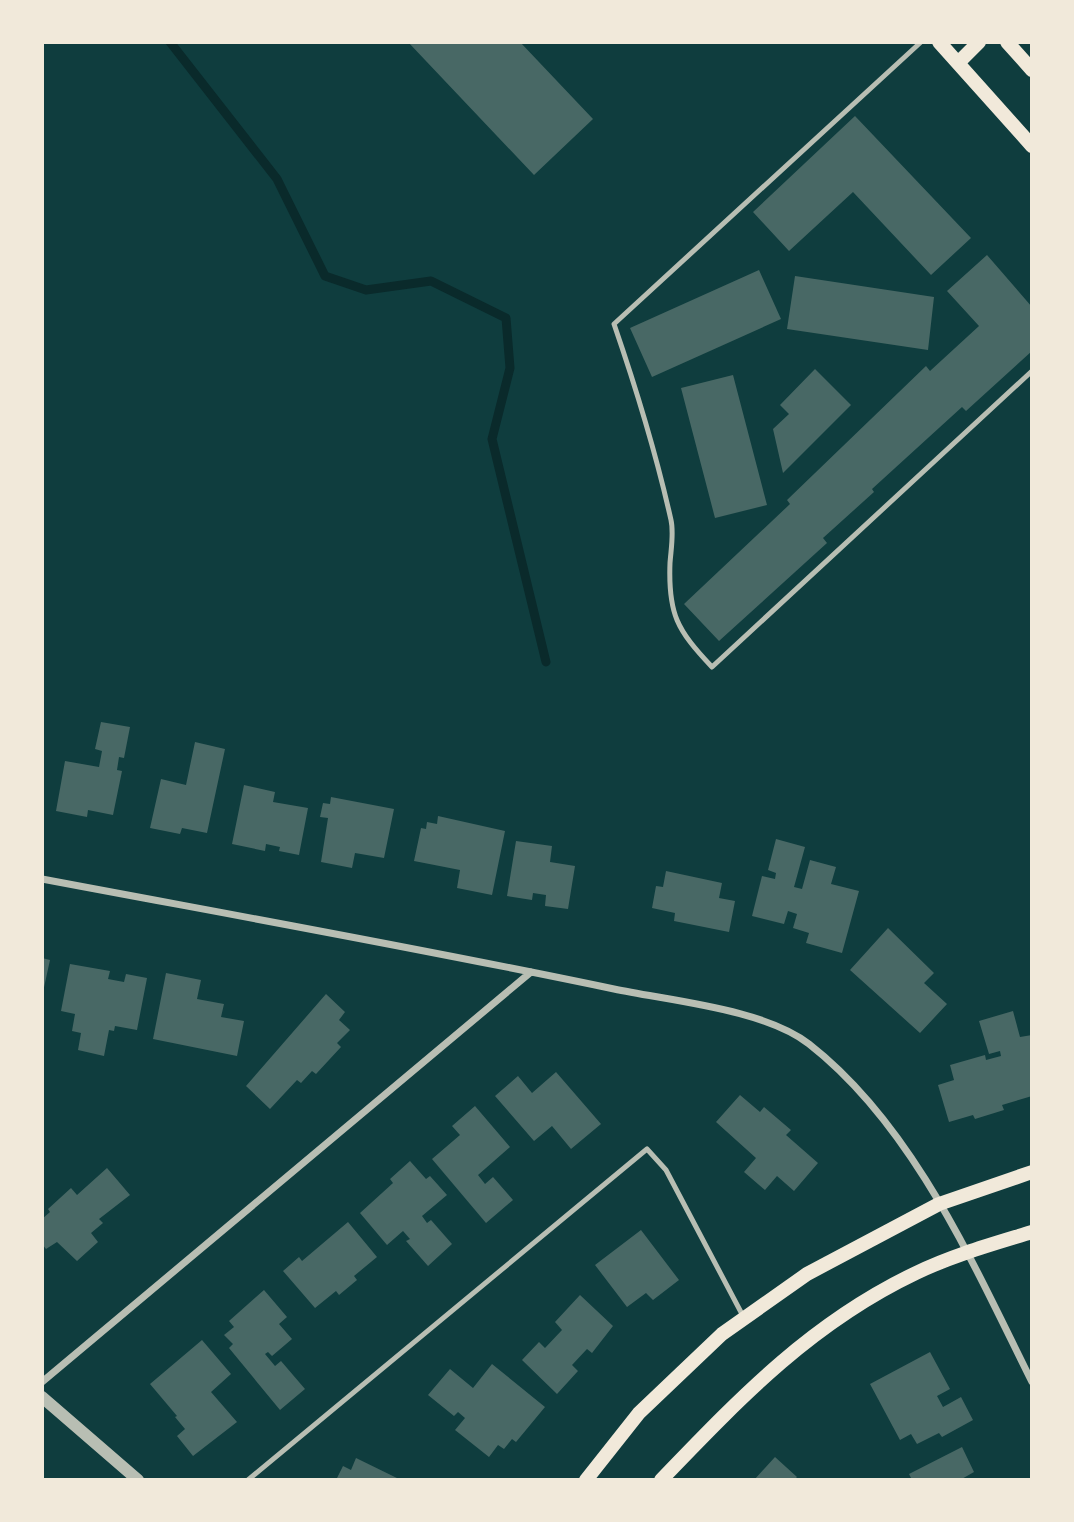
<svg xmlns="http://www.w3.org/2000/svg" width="1074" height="1522" viewBox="0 0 1074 1522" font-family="'Nunito Sans',sans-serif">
<rect width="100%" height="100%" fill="#0f3d3e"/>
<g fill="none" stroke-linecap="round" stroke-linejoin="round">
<path stroke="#0a2a2b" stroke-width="9" d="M170,42L277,179L325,276L366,290L431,281L506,318L510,368L492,439L546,662"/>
</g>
<path fill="#486865" d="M408,42H520L593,119L534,175Z
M855,116L971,238L931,275L853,192L789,251L753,212Z
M987,255L1032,307V351L966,411L962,407L872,489L874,492L823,538L827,543L719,641L684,604L790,504L787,500L926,366L930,371L979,326L947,291Z
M759,270L781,319L652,377L630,328Z
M795,276L934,297L928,350L787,329Z
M815,369L851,405L783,473L773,429L789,414L780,405Z
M733,375L767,505L715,518L681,388Z
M101,722L130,727L124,758L119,757L117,770L122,771L113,815L88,810L87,817L56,811L65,761L99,767L102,751L95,749Z
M195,742L225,749L207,833L182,828L180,834L150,828L161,779L186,785Z
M244,785L275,792L273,802L308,808L299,855L279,851L280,847L266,844L265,851L232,844Z
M331,797L394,809L384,858L355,853L352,868L321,862L328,818L320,817L323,803L330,804Z
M438,816L505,831L492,895L457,888L460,870L414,861L421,828L426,829L427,822L437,824Z
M776,839L805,847L794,887L802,889L810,860L836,867L831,884L859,891L842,953L806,943L809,933L793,928L797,914L788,911L784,924L752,916L762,876L775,879L776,873L768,870Z
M516,841L552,846L550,862L575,866L568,909L545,906L546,895L533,893L532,900L507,896Z
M666,871L722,883L719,898L735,901L729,932L674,921L675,913L652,908L656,886L663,887Z
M888,928L934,973L924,983L947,1004L920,1033L850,970Z
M42,958L50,960L43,992H42Z
M70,964L110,971L108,979L124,982L126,974L147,978L137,1030L115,1026L114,1031L109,1030L104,1056L78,1050L81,1033L72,1031L75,1014L61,1011Z
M166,973L201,980L197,999L224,1004L221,1017L244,1021L237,1056L153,1039Z
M326,994L345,1012L339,1020L350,1030L337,1043L341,1047L316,1074L312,1071L301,1083L297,1080L270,1109L246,1086Z
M1013,1011L1020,1037L1032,1035V1096L1002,1105L1004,1110L975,1119L973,1115L949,1122L938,1085L954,1080L950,1065L985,1055L986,1060L1001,1056L1000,1051L989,1054L979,1021Z
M556,1072L601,1124L571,1149L552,1126L534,1141L495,1096L518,1076L532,1093Z
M740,1095L760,1112L764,1107L791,1130L786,1135L818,1163L794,1191L777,1176L765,1190L744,1172L756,1158L716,1122Z
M475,1106L510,1147L478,1175L485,1184L493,1177L513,1200L486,1223L432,1159L460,1135L452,1126Z
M410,1161L426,1179L430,1176L447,1195L422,1216L427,1223L431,1220L452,1244L428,1266L406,1241L410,1239L403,1231L387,1245L360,1213L393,1183L390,1179Z
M107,1168L130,1195L99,1219L103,1223L91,1233L98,1242L77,1261L57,1242L46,1249L42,1244V1219L50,1212L48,1209L71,1188L77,1195Z
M348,1222L377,1257L354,1276L357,1280L339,1295L336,1291L315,1308L283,1271L299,1257L302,1261Z
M641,1230L679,1280L653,1300L646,1293L627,1307L595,1265Z
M264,1290L287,1317L279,1324L292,1339L272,1356L268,1352L265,1354L275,1366L281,1361L305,1389L280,1410L229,1348L233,1344L224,1335L234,1327L229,1321Z
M580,1295L613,1326L592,1353L587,1349L572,1365L578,1371L557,1394L522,1360L539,1342L545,1348L562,1330L555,1322Z
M202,1340L231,1374L211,1392L237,1422L193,1456L177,1436L185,1429L175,1417L177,1416L150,1384Z
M930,1352L950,1389L937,1396L943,1407L961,1397L973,1420L942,1437L939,1433L917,1444L911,1434L900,1440L870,1384Z
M492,1364L545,1407L516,1442L512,1439L504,1449L498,1445L489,1457L455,1430L465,1418L458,1412L454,1416L428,1395L450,1369L473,1388Z
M962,1447L974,1472L960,1480H912L909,1474Z
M775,1457L797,1477L794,1480H754Z
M356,1458L401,1480H336L343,1466L351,1470Z"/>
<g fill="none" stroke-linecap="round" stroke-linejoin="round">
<path stroke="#b8beb3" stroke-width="5" d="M921,42L614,324C636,388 656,453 671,520C674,533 671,549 670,563C668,614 677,630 712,667L1032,371
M248,1480L647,1149L666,1170L743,1316"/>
<path stroke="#b8beb3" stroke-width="7" d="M42,879C233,915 424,949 614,989C671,1001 764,1009 809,1044C914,1126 974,1266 1032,1382
M42,1382L531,972"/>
<path stroke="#b8beb3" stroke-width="12" d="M42,1397L138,1480"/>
<path stroke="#f1e9da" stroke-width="14" d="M939,42L1032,146
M1007,42L1032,70
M958,63L979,42
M586,1480L639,1413L722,1334L807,1274L939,1204L1032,1172
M661,1480C740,1398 811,1323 916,1273C953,1255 993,1244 1032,1232"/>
</g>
<rect width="1074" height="1522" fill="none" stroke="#f1e9da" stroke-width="88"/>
</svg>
